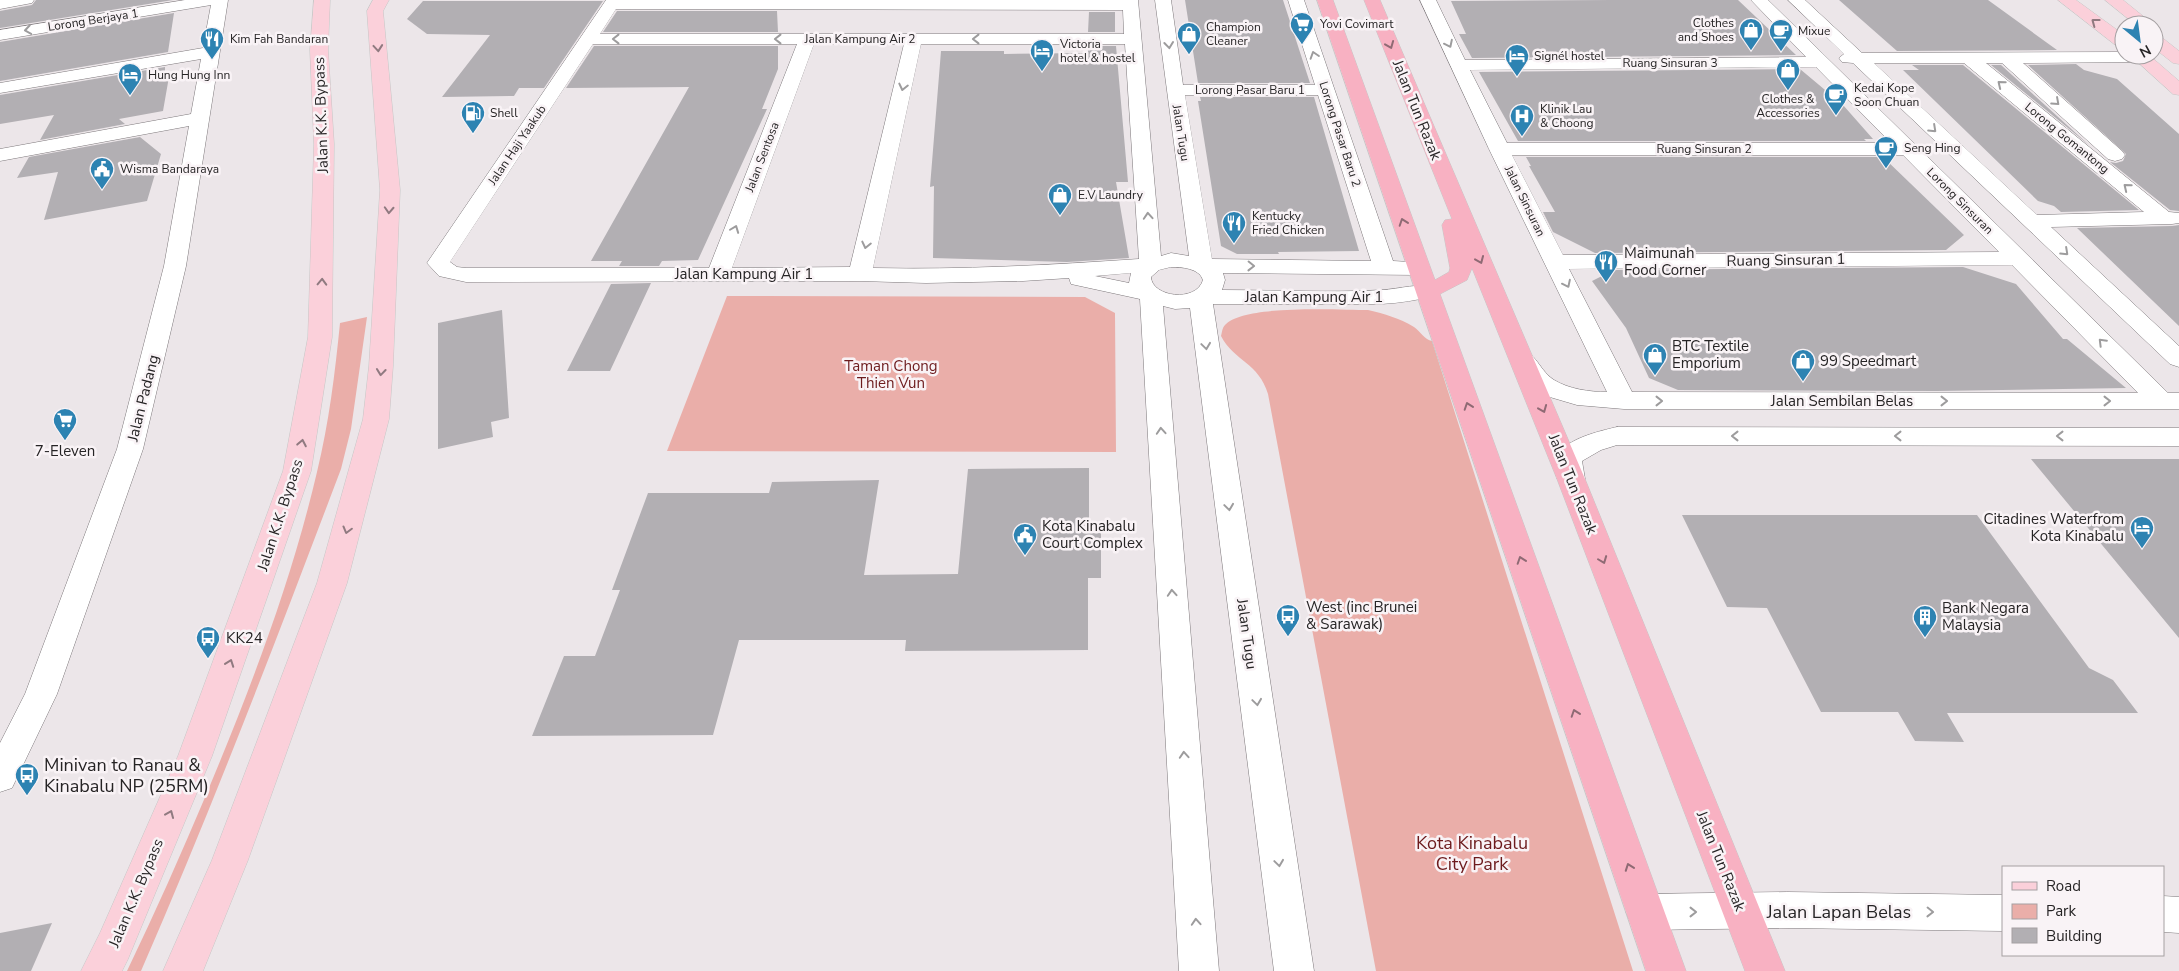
<svg xmlns="http://www.w3.org/2000/svg" width="2179" height="971" viewBox="0 0 2179 971" font-family="'Nunito Sans',sans-serif">
<rect width="100%" height="100%" fill="#ece6e9"/>
<path fill="#eaaea9" d="M727,296L1085,297L1115,313L1116,452L667,451Z
M1368,310C1385,314 1399,318 1414,327C1420,331 1425,340 1432,341L1633,971H1376L1268,394C1259,363 1234,361 1221,336C1222,333 1222,328 1225,325C1243,304 1339,310 1368,310Z
M367,317L351,429L341,469C277,638 213,806 141,971H127C155,913 181,854 206,795C250,690 291,583 317,472C329,423 335,373 340,323Z"/>
<path fill="#b2afb3" d="M36,0H173L0,28V11L32,5Z
M1185,0H1283L1310,83H1198Z
M1612,0H1738L1796,55L1472,58L1459,34H1466L1451,1Z
M1839,0H1988L2057,50L1897,51Z
M423,1H603L544,88H519L514,96L442,97L490,35L427,34L407,19Z
M617,11H777L778,32H603Z
M1089,12H1115V32H1088Z
M174,13L168,52L0,81V42Z
M594,46H778V69L762,109H767L698,260L662,261L659,266H619L622,261H591L689,87L566,88Z
M1088,46H1116L1128,182H1116L1129,258L1067,262L933,258L934,186L930,187L941,51H1004V54L1088,53Z
M2076,64L2084,70L2117,79L2179,134V211L2170,210L2110,162L2116,163L2123,161L2126,154L2028,65Z
M1912,65H1963L2139,210L2061,212L2054,206L2038,201L1903,70H1919Z
M1991,65H2001L2090,146Z
M165,67V72L170,71L163,111L119,119L125,124L40,140L54,115L0,124V95Z
M1800,69L1843,105L1873,139H1864L1866,141H1518L1479,72Z
M1200,97H1314L1359,251L1278,252L1279,254H1237L1221,246L1198,101H1201Z
M140,137L161,154L147,201L44,220L58,172L17,178L29,157Z
M1526,157H1883L1964,235L1946,250L1595,253L1553,232L1543,212H1555L1529,166H1531Z
M2179,225V326L2077,228L2172,226Z
M1963,267L2016,284L2063,339H2067L2126,388L1937,391L1678,390L1649,378L1626,328L1592,281L1614,270Z
M651,283L610,371H567L611,284Z
M502,310L509,418L491,422L493,437L438,449V323Z
M2031,459H2179V638Z
M1089,468V531H1101V578H1088V650L905,651L906,640H739L713,735L532,736L564,656H595L620,590H612L648,493H769L772,482L879,480L864,575L958,574L968,469Z
M1682,515H1977L2089,668L2113,680L2138,713H1947L1964,742L1915,741L1898,712H1821L1767,608L1727,607Z
M52,923L31,971H0V933Z"/>
<g fill="none" stroke-linecap="round" stroke-linejoin="round">
<g stroke="#7d787b" stroke-width="1">
<path id="minor" d="M0,0H34L32,3L0,9Z
M185,0H228L186,266L143,449L57,694L12,788L0,792V743L25,694L117,449L164,266L189,126L0,161V149L191,114L201,59L0,93V83L203,48L211,5L0,40V30Z
M1138,0L1161,256L1171,253L1189,256L1155,0H1171L1183,85H1315L1288,0H1304L1393,261L1427,263L1430,268L1427,273L1419,275L1223,273L1225,280L1222,290C1275,290 1329,293 1382,290C1398,289 1422,283 1435,286L1438,291L1435,296C1417,300 1400,303 1381,304H1213L1314,971H1274L1190,308L1175,309L1163,306L1219,971H1179L1140,299L1071,284L1069,278L1023,281L926,283L860,281L466,282L439,276L427,263L606,0ZM616,9L1123,10L1124,34H600ZM593,44H797L709,268H466L457,267L450,262ZM814,44H904L850,267L732,268ZM921,44H1125L1139,259C1050,265 962,270 873,268ZM1185,95H1318L1371,261L1212,259ZM1171,267C1182,267 1199,268 1203,280C1196,303 1152,297 1151,277L1159,270ZM1131,273L1129,283L1095,276Z
M1420,0H1436L1465,60L1806,57L1751,0H1768L2168,393H2179V409H1624L1577,405L1543,395L1527,383L1509,357L1512,352C1536,346 1536,368 1554,380C1569,389 1589,392 1607,392L1489,149ZM1816,67L1891,143H1507L1470,70ZM1512,155H1903L1999,252L1563,255ZM2012,265L2138,393L1632,392L1569,269Z
M1788,0H1805L1862,53L2124,52V55H2148L2150,57L2147,61L2141,62L2023,63L2122,151L2125,155L2122,159L2115,161L2108,159L2002,63H1986L2169,212L2179,213V223L2172,224L2051,227L2179,346V367L2170,364L1853,63L1842,62L1839,58L1844,54ZM1874,63H1964L2144,212L2037,215Z
M1617,427L2179,428V446L1617,445L1601,450L1582,461L1585,479L1581,486L1571,488L1561,486C1537,446 1587,434 1617,427Z
M1787,892L2003,895V931L1787,928L1645,930L1632,925L1626,912L1632,899L1645,894Z
M2163,896L2179,897V933L2163,932Z"/>
</g>
<g stroke="#c7c6c6" stroke-width="1">
<path id="major" d="M314,0H330L328,50L334,144L332,337L311,471L212,756L128,959L122,971H81L100,933L178,756L283,471L308,337L314,144L310,50Z
M373,0H389L383,11L400,190L393,366L389,419L347,583L248,860L203,971H163L212,860L317,583L363,419L369,366L380,190L367,11Z
M2058,0H2076L2124,35V48L2118,47Z
M2105,0H2123L2154,25H2136Z
M2154,35L2160,36L2179,51V64L2173,63L2154,48Z
M2130,55H2149L2179,81V95L2173,94Z"/>
</g>
<g stroke="#c7c6c6" stroke-width="1">
<path id="highway" d="M1317,0H1333L1435,280L1449,272L1450,268L1442,225L1445,220L1452,219L1364,0H1380L1585,479L1785,971H1745L1557,479L1472,268L1467,280L1440,294L1686,971H1646Z"/>
</g>
<use href="#minor" fill="#fff" fill-rule="evenodd"/>
<use href="#major" fill="#fbd0da" fill-rule="evenodd"/>
<use href="#highway" fill="#f8b1c2" fill-rule="evenodd"/>
</g>
<defs><path id="oneway-chevron" d="M-2-3.5L2.5 0L-2 3.5" fill="none" stroke-width="1.6" stroke-linecap="round" stroke-linejoin="round" transform="scale(1.25)"/></defs>
<g stroke="#907a80">
<use href="#oneway-chevron" transform="translate(2095 22) rotate(-143)"/>
<use href="#oneway-chevron" transform="translate(378 48) rotate(85)"/>
<use href="#oneway-chevron" transform="translate(389 210) rotate(93)"/>
<use href="#oneway-chevron" transform="translate(322 282) rotate(-88)"/>
<use href="#oneway-chevron" transform="translate(381 372) rotate(96)"/>
<use href="#oneway-chevron" transform="translate(302 443) rotate(-79)"/>
<use href="#oneway-chevron" transform="translate(347 530) rotate(105)"/>
<use href="#oneway-chevron" transform="translate(230 663) rotate(-70)"/>
<use href="#oneway-chevron" transform="translate(170 814) rotate(-67)"/>
</g>
<g stroke="#9d9c9d">
<use href="#oneway-chevron" transform="translate(28 30) rotate(171)"/>
<use href="#oneway-chevron" transform="translate(616 39) rotate(180)"/>
<use href="#oneway-chevron" transform="translate(778 39) rotate(180)"/>
<use href="#oneway-chevron" transform="translate(976 39) rotate(180)"/>
<use href="#oneway-chevron" transform="translate(1449 44) rotate(64)"/>
<use href="#oneway-chevron" transform="translate(1169 45) rotate(83)"/>
<use href="#oneway-chevron" transform="translate(1314 55) rotate(-108)"/>
<use href="#oneway-chevron" transform="translate(2001 84) rotate(-141)"/>
<use href="#oneway-chevron" transform="translate(903 87) rotate(103)"/>
<use href="#oneway-chevron" transform="translate(2056 102) rotate(42)"/>
<use href="#oneway-chevron" transform="translate(1933 129) rotate(43)"/>
<use href="#oneway-chevron" transform="translate(2127 187) rotate(-141)"/>
<use href="#oneway-chevron" transform="translate(1148 216) rotate(-94)"/>
<use href="#oneway-chevron" transform="translate(735 229) rotate(-69)"/>
<use href="#oneway-chevron" transform="translate(866 245) rotate(103)"/>
<use href="#oneway-chevron" transform="translate(2065 252) rotate(43)"/>
<use href="#oneway-chevron" transform="translate(1251 266) rotate(1)"/>
<use href="#oneway-chevron" transform="translate(1567 284) rotate(64)"/>
<use href="#oneway-chevron" transform="translate(2102 342) rotate(-135)"/>
<use href="#oneway-chevron" transform="translate(1206 346) rotate(82)"/>
<use href="#oneway-chevron" transform="translate(1659 401)"/>
<use href="#oneway-chevron" transform="translate(1944 401)"/>
<use href="#oneway-chevron" transform="translate(2107 401)"/>
<use href="#oneway-chevron" transform="translate(1161 431) rotate(-94)"/>
<use href="#oneway-chevron" transform="translate(1735 436) rotate(-180)"/>
<use href="#oneway-chevron" transform="translate(1898 436) rotate(-180)"/>
<use href="#oneway-chevron" transform="translate(2060 436) rotate(-180)"/>
<use href="#oneway-chevron" transform="translate(1229 507) rotate(82)"/>
<use href="#oneway-chevron" transform="translate(1172 593) rotate(-94)"/>
<use href="#oneway-chevron" transform="translate(1257 702) rotate(82)"/>
<use href="#oneway-chevron" transform="translate(1184 755) rotate(-94)"/>
<use href="#oneway-chevron" transform="translate(1279 863) rotate(82)"/>
<use href="#oneway-chevron" transform="translate(1693 912)"/>
<use href="#oneway-chevron" transform="translate(1930 912) rotate(1)"/>
<use href="#oneway-chevron" transform="translate(1196 922) rotate(-94)"/>
</g>
<g stroke="#8f6a74">
<use href="#oneway-chevron" transform="translate(1390 45) rotate(68)"/>
<use href="#oneway-chevron" transform="translate(1403 222) rotate(-109)"/>
<use href="#oneway-chevron" transform="translate(1480 260) rotate(67)"/>
<use href="#oneway-chevron" transform="translate(1468 406) rotate(-109)"/>
<use href="#oneway-chevron" transform="translate(1543 409) rotate(68)"/>
<use href="#oneway-chevron" transform="translate(1521 560) rotate(-109)"/>
<use href="#oneway-chevron" transform="translate(1603 560) rotate(69)"/>
<use href="#oneway-chevron" transform="translate(1575 713) rotate(-109)"/>
<use href="#oneway-chevron" transform="translate(1629 867) rotate(-110)"/>
</g>
<defs>
<g id="supermarket-pin" transform="scale(1.25)"><path d="M0 17L-7.5 6A9.5 9.5 0 1 1 7.5 6Z" fill="#2d83b2" stroke="#f9f3f6"/><path d="M-6-5.5h2.5l.6 2H6L4.5 2H-2.5L-4.4-4H-6ZM-1.5 3.2a1.3 1.3 0 1 0 .1 0ZM3 3.2a1.3 1.3 0 1 0 .1 0Z" fill="#fff"/></g>
<g id="shop-pin" transform="scale(1.25)"><path d="M0 17L-7.5 6A9.5 9.5 0 1 1 7.5 6Z" fill="#2d83b2" stroke="#f9f3f6"/><path d="M-5-2.5h2.3a2.7 3.5 0 0 1 5.4 0H5L5.5 6h-11ZM-1.5-2.5h3a1.5 2.3 0 0 0-3 0Z" fill="#fff"/></g>
<g id="cafe-pin" transform="scale(1.25)"><path d="M0 17L-7.5 6A9.5 9.5 0 1 1 7.5 6Z" fill="#2d83b2" stroke="#f9f3f6"/><path d="M-5.5-4.5H6V0H3Q3 3.5 0 3.5H-2.5Q-5.5 3.5-5.5 0ZM3-3.2v2h1.7v-2ZM-6 4.5H4V6H-6Z" fill="#fff"/></g>
<g id="restaurant-pin" transform="scale(1.25)"><path d="M0 17L-7.5 6A9.5 9.5 0 1 1 7.5 6Z" fill="#2d83b2" stroke="#f9f3f6"/><path d="M-5-6h1v4h1v-4h1v4h1v-4h1v5L-1.5 .5V6h-2V.5L-5-1ZM5-6V6H3V1.5H1.5Q1.5-4 5-6Z" fill="#fff"/></g>
<g id="hotel-pin" transform="scale(1.25)"><path d="M0 17L-7.5 6A9.5 9.5 0 1 1 7.5 6Z" fill="#2d83b2" stroke="#f9f3f6"/><path d="M-6-4.5h1.5V1H6V5H4.5V3h-9V5H-6ZM-4 0a1.8 1.8 0 1 1 3.6 0ZM.5 0V-2.5h3Q6-2.5 6 0Z" fill="#fff"/></g>
<g id="fuel-pin" transform="scale(1.25)"><path d="M0 17L-7.5 6A9.5 9.5 0 1 1 7.5 6Z" fill="#2d83b2" stroke="#f9f3f6"/><path d="M-5.5-6h7V0h2V4h1.3V-2.5L3-4.5l.8-.8L6-3V5H2.5V1h-1V6h-7ZM-4.2-4.7v3.2H.2V-4.7Z" fill="#fff"/></g>
<g id="hospital-pin" transform="scale(1.25)"><path d="M0 17L-7.5 6A9.5 9.5 0 1 1 7.5 6Z" fill="#2d83b2" stroke="#f9f3f6"/><path d="M-5-5h3v3.5h4V-5h3V5h-3V1.5h-4V5h-3Z" fill="#fff"/></g>
<g id="civic-pin" transform="scale(1.25)"><path d="M0 17L-7.5 6A9.5 9.5 0 1 1 7.5 6Z" fill="#2d83b2" stroke="#f9f3f6"/><path d="M-.6-6.5H3V-4.5H.6V-3L4-1V1h2V6H-6V1h2V-1L-.6-3ZM-1.2 2.5V6h2.4V2.5Z" fill="#fff"/></g>
<g id="bus-pin" transform="scale(1.25)"><path d="M0 17L-7.5 6A9.5 9.5 0 1 1 7.5 6Z" fill="#2d83b2" stroke="#f9f3f6"/><path d="M-5-6H5V4H4V6H2V4H-2V6H-4V4H-5ZM-3.5-4V0h7V-4ZM-3.5 1.2v1.5H-2V1.2ZM2 1.2v1.5H3.5V1.2Z" fill="#fff"/></g>
<g id="building-pin" transform="scale(1.25)"><path d="M0 17L-7.5 6A9.5 9.5 0 1 1 7.5 6Z" fill="#2d83b2" stroke="#f9f3f6"/><path d="M-4-6H4V6H1V3H-1V6H-4ZM-2.5-4.3h1.7v1.8h-1.7ZM.8-4.3h1.7v1.8H.8ZM-2.5-1h1.7V.8h-1.7ZM.8-1h1.7V.8H.8Z" fill="#fff"/></g>
</defs>
<g fill-rule="evenodd">
<use href="#supermarket-pin" x="1302" y="24"/>
<use href="#shop-pin" x="1751" y="30"/>
<use href="#cafe-pin" x="1781" y="31"/>
<use href="#shop-pin" x="1189" y="34"/>
<use href="#restaurant-pin" x="212" y="39"/>
<use href="#hotel-pin" x="1042" y="51"/>
<use href="#hotel-pin" x="1517" y="56"/>
<use href="#shop-pin" x="1788" y="70"/>
<use href="#hotel-pin" x="130" y="75"/>
<use href="#cafe-pin" x="1836" y="95"/>
<use href="#fuel-pin" x="473" y="113"/>
<use href="#hospital-pin" x="1522" y="116"/>
<use href="#cafe-pin" x="1886" y="148"/>
<use href="#civic-pin" x="102" y="169"/>
<use href="#shop-pin" x="1060" y="195"/>
<use href="#restaurant-pin" x="1234" y="223"/>
<use href="#restaurant-pin" x="1606" y="262"/>
<use href="#shop-pin" x="1655" y="355"/>
<use href="#shop-pin" x="1803" y="361"/>
<use href="#supermarket-pin" x="65" y="420"/>
<use href="#hotel-pin" x="2142" y="528"/>
<use href="#civic-pin" x="1025" y="535"/>
<use href="#bus-pin" x="1288" y="616"/>
<use href="#building-pin" x="1925" y="617"/>
<use href="#bus-pin" x="208" y="638"/>
<use href="#bus-pin" x="27" y="775"/>
</g>
<g text-anchor="middle" dominant-baseline="central" stroke-width="5" stroke-linejoin="round" paint-order="stroke">
<g font-size="12" fill="#262425" stroke="#f9f3f6">
<text transform="translate(93 20) rotate(-9)">Lorong Berjaya 1</text>
<text x="860" y="39">Jalan Kampung Air 2</text>
<text x="1670" y="63">Ruang Sinsuran 3</text>
<text x="1250" y="90">Lorong Pasar Baru 1</text>
<text transform="translate(1181 133) rotate(81)">Jalan Tugu</text>
<text transform="translate(1340 134) rotate(72)">Lorong Pasar Baru 2</text>
<text transform="translate(2067 138) rotate(39)">Lorong Gomantong</text>
<text transform="translate(517 145) rotate(-56)">Jalan Haji Yaakub</text>
<text x="1704" y="149">Ruang Sinsuran 2</text>
<text transform="translate(762 157) rotate(-69)">Jalan Sentosa</text>
<text transform="translate(1525 201) rotate(64)">Jalan Sinsuran</text>
<text transform="translate(1960 201) rotate(45)">Lorong Sinsuran</text>
</g>
<g font-size="12" fill="#262425" stroke="#f9f3f6" text-anchor="start">
<text x="1734" y="23" text-anchor="end">Clothes<tspan x="1734" dy="14">and Shoes</tspan></text>
<text x="1320" y="24">Yovi Covimart</text>
<text x="1206" y="27">Champion<tspan x="1206" dy="14">Cleaner</tspan></text>
<text x="1798" y="31">Mixue</text>
<text x="230" y="39">Kim Fah Bandaran</text>
<text x="1060" y="44">Victoria<tspan x="1060" dy="14">hotel &amp; hostel</tspan></text>
<text x="1534" y="56">Signél hostel</text>
<text x="148" y="75">Hung Hung Inn</text>
<text x="1854" y="88">Kedai Kope<tspan x="1854" dy="14">Soon Chuan</tspan></text>
<text x="1788" y="99" text-anchor="middle">Clothes &amp;<tspan x="1788" dy="14">Accessories</tspan></text>
<text x="1540" y="109">Klinik Lau<tspan x="1540" dy="14">&amp; Choong</tspan></text>
<text x="490" y="113">Shell</text>
<text x="1904" y="148">Seng Hing</text>
<text x="120" y="169">Wisma Bandaraya</text>
<text x="1078" y="195">E.V Laundry</text>
<text x="1252" y="216">Kentucky<tspan x="1252" dy="14">Fried Chicken</tspan></text>
</g>
<g font-size="15" fill="#262425" stroke="#f9f3f6">
<text transform="translate(1417 110) rotate(68)">Jalan Tun Razak</text>
<text transform="translate(321 115) rotate(-92)">Jalan K.K. Bypass</text>
<text transform="translate(1786 260) rotate(-1)">Ruang Sinsuran 1</text>
<text x="744" y="274">Jalan Kampung Air 1</text>
<text x="1314" y="297">Jalan Kampung Air 1</text>
<text transform="translate(143 398) rotate(-76)">Jalan Padang</text>
<text x="1842" y="401">Jalan Sembilan Belas</text>
<text transform="translate(1573 484) rotate(68)">Jalan Tun Razak</text>
<text transform="translate(280 515) rotate(-72)">Jalan K.K. Bypass</text>
<text transform="translate(1247 634) rotate(82)">Jalan Tugu</text>
<text transform="translate(1721 861) rotate(68)">Jalan Tun Razak</text>
<text transform="translate(136 893) rotate(-67)">Jalan K.K. Bypass</text>
</g>
<g font-size="15" fill="#262425" stroke="#f9f3f6" text-anchor="start">
<text x="1624" y="253">Maimunah<tspan x="1624" dy="17">Food Corner</tspan></text>
<text x="1672" y="346">BTC Textile<tspan x="1672" dy="17">Emporium</tspan></text>
<text x="1820" y="361">99 Speedmart</text>
<text x="65" y="451" text-anchor="middle">7-Eleven</text>
<text x="2124" y="519" text-anchor="end">Citadines Waterfrom<tspan x="2124" dy="17">Kota Kinabalu</tspan></text>
<text x="1042" y="526">Kota Kinabalu<tspan x="1042" dy="17">Court Complex</tspan></text>
<text x="1306" y="607">West (inc Brunei<tspan x="1306" dy="17">&amp; Sarawak)</tspan></text>
<text x="1942" y="608">Bank Negara<tspan x="1942" dy="17">Malaysia</tspan></text>
<text x="226" y="638">KK24</text>
</g>
<g font-size="15" fill="#6d1b1d" stroke="#f9f3f6">
<text x="891" y="366">Taman Chong<tspan x="891" dy="17">Thien Vun</tspan></text>
</g>
<g font-size="18" fill="#262425" stroke="#f9f3f6" text-anchor="start">
<text x="44" y="765">Minivan to Ranau &amp;<tspan x="44" dy="21">Kinabalu NP (25RM)</tspan></text>
</g>
<g font-size="18" fill="#6d1b1d" stroke="#f9f3f6">
<text x="1472" y="843">Kota Kinabalu<tspan x="1472" dy="21">City Park</tspan></text>
</g>
<g font-size="18" fill="#262425" stroke="#f9f3f6">
<text x="1839" y="912">Jalan Lapan Belas</text>
</g>
</g>
<rect x="2002" y="866" width="162" height="90" fill="#f9f3f6" stroke="#a5a0a2"/>
<rect x="2012" y="882" width="25" height="8" fill="#fbd0da" stroke="#a5a0a2"/>
<text x="2046" y="891" font-size="15" fill="#262425">Road</text>
<rect x="2012" y="904" width="25" height="15" fill="#eaaea9" stroke="#a5a0a2"/>
<text x="2046" y="916" font-size="15" fill="#262425">Park</text>
<rect x="2012" y="928" width="25" height="15" fill="#b2afb3" stroke="#a5a0a2"/>
<text x="2046" y="941" font-size="15" fill="#262425">Building</text>
<g transform="translate(2139 40) rotate(151)"><circle r="24" fill="#f9f3f6" stroke="#a5a0a2"/>
<path d="M0-4L9 19L0 12L-9 19Z" fill="#2d83b2"/>
<text y="-8" font-size="14" font-weight="bold" text-anchor="middle" fill="#262425">N</text>
</g>
</svg>
